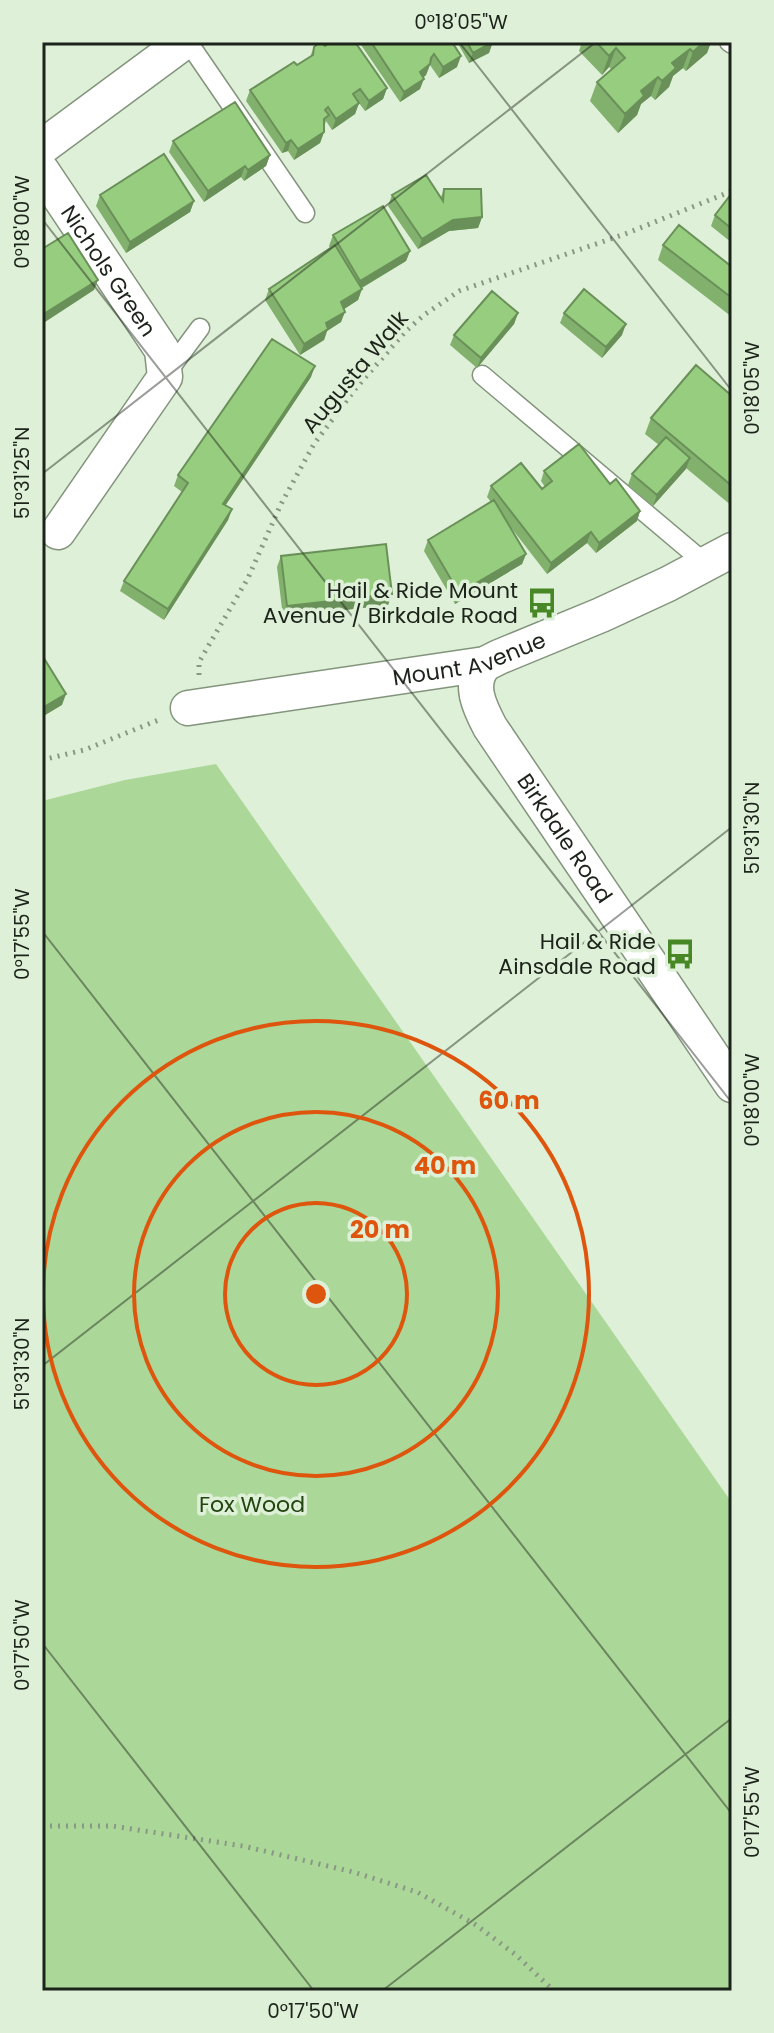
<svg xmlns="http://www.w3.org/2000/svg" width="774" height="2033" viewBox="0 0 774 2033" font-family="Poppins,sans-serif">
<rect width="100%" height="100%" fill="#def0d7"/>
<path fill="#abd798" d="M216,764L732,1503V1991H42V801L125,780Z"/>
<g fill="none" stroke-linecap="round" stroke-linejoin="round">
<g stroke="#83947d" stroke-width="21">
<path id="lane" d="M188,42L305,213
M729,42L732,44
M166,374L200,328
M482,375L706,564"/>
</g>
<g stroke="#83947d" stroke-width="37">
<g id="street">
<path d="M42,147L184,42"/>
<path id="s1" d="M42,171L162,350L165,377L58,532"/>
<path id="s2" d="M485,664C467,683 480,708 490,727L732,1085"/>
<path id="s3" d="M188,708L485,664L499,657L601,615L668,584L732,550"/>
</g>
</g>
<path stroke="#8a9785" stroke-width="5" stroke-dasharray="2 6" stroke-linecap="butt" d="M199,675V662L248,578L281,504L314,444L356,388L406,331L424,315L459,291L625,234L732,191
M42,760L84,750L161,719
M42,1826H112L243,1846L353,1872L417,1892L476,1925L516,1955L554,1991"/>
<use href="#lane" stroke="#fff" stroke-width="18"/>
<use href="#street" stroke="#fff" stroke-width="34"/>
</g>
<path fill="#82b06d" d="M359,42H452L457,67L439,78L430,65L426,75L423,78L420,89L400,102Z
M457,42H492L489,53L469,63Z
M582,42H711L707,53L686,71L683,68L673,76L669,87L655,100L651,96L641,104L637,115L618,133L590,101L597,82L612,70L609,67L602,75L579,51Z
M314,47L387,88L383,99L365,111L359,103L355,114L332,130L326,121L324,127V132L320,143L294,160L288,151L282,153L246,101L250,90L297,65L310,57Z
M173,141L270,155L266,166L244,181L241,177L204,202L169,152Z
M444,189L482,217L478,228L449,231L418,249L388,206L392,195L441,197Z
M732,193V243L711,226L715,215Z
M100,195L194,201L190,212L126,253L96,206Z
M333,235L410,251L406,261L362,288L358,300L344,309L341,322L327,331L324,340L300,355L265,300L269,289L330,248L329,246Z
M663,245L732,267V317L658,260Z
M518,313L514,324L477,368L450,345L454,335Z
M564,313L622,335L602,358L560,323Z
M311,377L225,506L232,509L228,520L164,620L120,591L124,581L182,492L174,486L178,475Z
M732,396V506L686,468L653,506L628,485L632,474L659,445L645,434L651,418Z
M544,471L610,484L640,511L637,521L596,553L587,543L547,574L509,525L526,554L522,564L455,604L424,551L428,540L491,502L487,497L491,486L542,489L545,487L541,481Z
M281,556L392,594L388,605L283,617L277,567Z"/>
<path fill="#6a9059" d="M493,42L489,53L469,63L473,53Z
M704,42H711L707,53L686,71L693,52Z
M616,48L609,67L602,75L609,56Z
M690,49L683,68L673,76L669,87L655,100L662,81L672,63Z
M434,54L426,75L416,83L420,72Z
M461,56L457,67L439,78L443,67Z
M658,77L651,96L641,104L637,115L618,133L625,114L641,91Z
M424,79L420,89L400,102L404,92Z
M387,88L383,99L365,111L369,101Z
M359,103L355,114L332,130L336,119Z
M324,132L320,143L294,160L298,149Z
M291,140L288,151L282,153L286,143Z
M270,155L266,166L244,181L248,170Z
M245,166L241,177L204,202L208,191Z
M194,201L190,212L126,253L130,242Z
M482,217L478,228L449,231L418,249L422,239L453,220Z
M410,251L406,261L356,291L360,281Z
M98,280L94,290L42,324V315Z
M362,289L358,300L338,313L341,302Z
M345,312L341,322L327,331L324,340L300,355L304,344L326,323Z
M518,313L514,324L477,368L481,358Z
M626,324L622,335L602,358L606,347Z
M315,366L311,377L219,515L223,504Z
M690,458L686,469L653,506L657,495Z
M232,509L228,520L164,620L168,609Z
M640,511L637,521L596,553L599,543Z
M591,532L587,543L547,574L551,563Z
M526,554L522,564L455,604L459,593Z
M392,594L388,605L283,617L287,606Z
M66,694L62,705L42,717V708Z"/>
<path fill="#97cd7f" stroke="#6a9059" stroke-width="2" d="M320,42L325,46L331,42H355L387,88L369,101L360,89L353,94L359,103L336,119L328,107L325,110L329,115L324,119V132L298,149L291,140L286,143L250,90L294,62L297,65L313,55L314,47Z
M371,42H452L461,56L443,67L434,54L431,58L430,64L420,72L424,79L404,92Z
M467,42H493L473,53Z
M596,42H704L693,52L690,49L672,63L676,68L662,81L658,77L641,91L644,96L625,114L597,82L625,58L616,48L609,56Z
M235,102L270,155L248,170L245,166L208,191L173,141Z
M164,154L194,201L130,242L100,195Z
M426,175L443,201L444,189H481L482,217L453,220L422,239L392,195Z
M732,193V229L715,215Z
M383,206L410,251L360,281L333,235Z
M679,225L732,267V298L663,245Z
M68,233L98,280L42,315V249Z
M335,245L362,289L341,302L345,312L326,323L328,329L304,344L269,289Z
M584,289L626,324L606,347L564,313Z
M492,291L518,313L481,358L454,335Z
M272,339L315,366L223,504L232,509L168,609L124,581L188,483L178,475Z
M696,365L732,396V486L651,418Z
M666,437L690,458L657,495L632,474Z
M579,444L610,484L616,479L640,511L599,543L591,532L551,563L491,486L521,463L542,489L552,481L544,471Z
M494,500L526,554L459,593L428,540Z
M386,544L392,594L287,606L281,556Z
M42,655L66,694L42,708Z"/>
<path fill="none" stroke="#1c231a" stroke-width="2" stroke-opacity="0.45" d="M459,42L732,391M42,219L732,1103M42,474L596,42M42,931L732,1814M42,1366L732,827M42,1643L314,1991M382,1991L732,1718"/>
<g fill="none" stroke="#de560d" stroke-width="4">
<circle cx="316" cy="1294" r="91"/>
<circle cx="316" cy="1294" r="182"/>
<circle cx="316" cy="1294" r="273"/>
</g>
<defs>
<g id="bus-bare" transform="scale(2.4)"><path d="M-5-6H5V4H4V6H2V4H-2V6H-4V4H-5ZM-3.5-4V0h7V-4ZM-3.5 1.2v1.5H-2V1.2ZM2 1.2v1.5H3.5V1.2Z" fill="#488726" stroke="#def0d7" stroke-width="2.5" paint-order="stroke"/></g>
</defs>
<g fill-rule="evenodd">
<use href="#bus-bare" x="542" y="603"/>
<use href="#bus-bare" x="680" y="954"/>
</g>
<g text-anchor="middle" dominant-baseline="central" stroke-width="7" stroke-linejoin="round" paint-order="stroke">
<g font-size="22" fill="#1c231a" stroke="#def0d7">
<text stroke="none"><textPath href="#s1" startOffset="120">Nichols Green</textPath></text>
<text transform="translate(355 372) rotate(-50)">Augusta Walk</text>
<text stroke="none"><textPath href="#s3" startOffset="286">Mount Avenue</textPath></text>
<text stroke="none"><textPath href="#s2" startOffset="202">Birkdale Road</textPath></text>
</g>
<g font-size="22" fill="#1c231a" stroke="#def0d7" text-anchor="end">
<text x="518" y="590">Hail &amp; Ride Mount<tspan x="518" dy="25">Avenue / Birkdale Road</tspan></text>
<text x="656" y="941">Hail &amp; Ride<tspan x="656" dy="25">Ainsdale Road</tspan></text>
</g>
<g font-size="22" fill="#234510" stroke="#def0d7">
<text x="252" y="1504">Fox Wood</text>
</g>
</g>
<circle cx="316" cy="1294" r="12" fill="#de560d" stroke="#def0d7" stroke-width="4"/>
<g font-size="24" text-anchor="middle" font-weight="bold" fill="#de560d" stroke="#def0d7" stroke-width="7" stroke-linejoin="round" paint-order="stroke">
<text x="509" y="1109">60 m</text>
<text x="445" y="1174">40 m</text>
<text x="380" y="1238">20 m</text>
</g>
<rect width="774" height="2033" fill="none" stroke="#def0d7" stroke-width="88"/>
<rect x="44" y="44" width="686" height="1945" fill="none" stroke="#1c231a" stroke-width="3"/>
<g font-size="20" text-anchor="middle" fill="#1c231a">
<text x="461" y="29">0°18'05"W</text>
<text transform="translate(22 222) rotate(-90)" y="7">0°18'00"W</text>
<text transform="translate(752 388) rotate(-90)" y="7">0°18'05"W</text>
<text transform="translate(22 473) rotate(-90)" y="7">51°31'25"N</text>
<text transform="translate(752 828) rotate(-90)" y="7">51°31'30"N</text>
<text transform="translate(22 934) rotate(-90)" y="7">0°17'55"W</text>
<text transform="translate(752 1100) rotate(-90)" y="7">0°18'00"W</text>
<text transform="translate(22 1364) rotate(-90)" y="7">51°31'30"N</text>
<text transform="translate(22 1645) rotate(-90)" y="7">0°17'50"W</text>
<text transform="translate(752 1812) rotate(-90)" y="7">0°17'55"W</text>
<text x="313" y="2018">0°17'50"W</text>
</g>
</svg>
